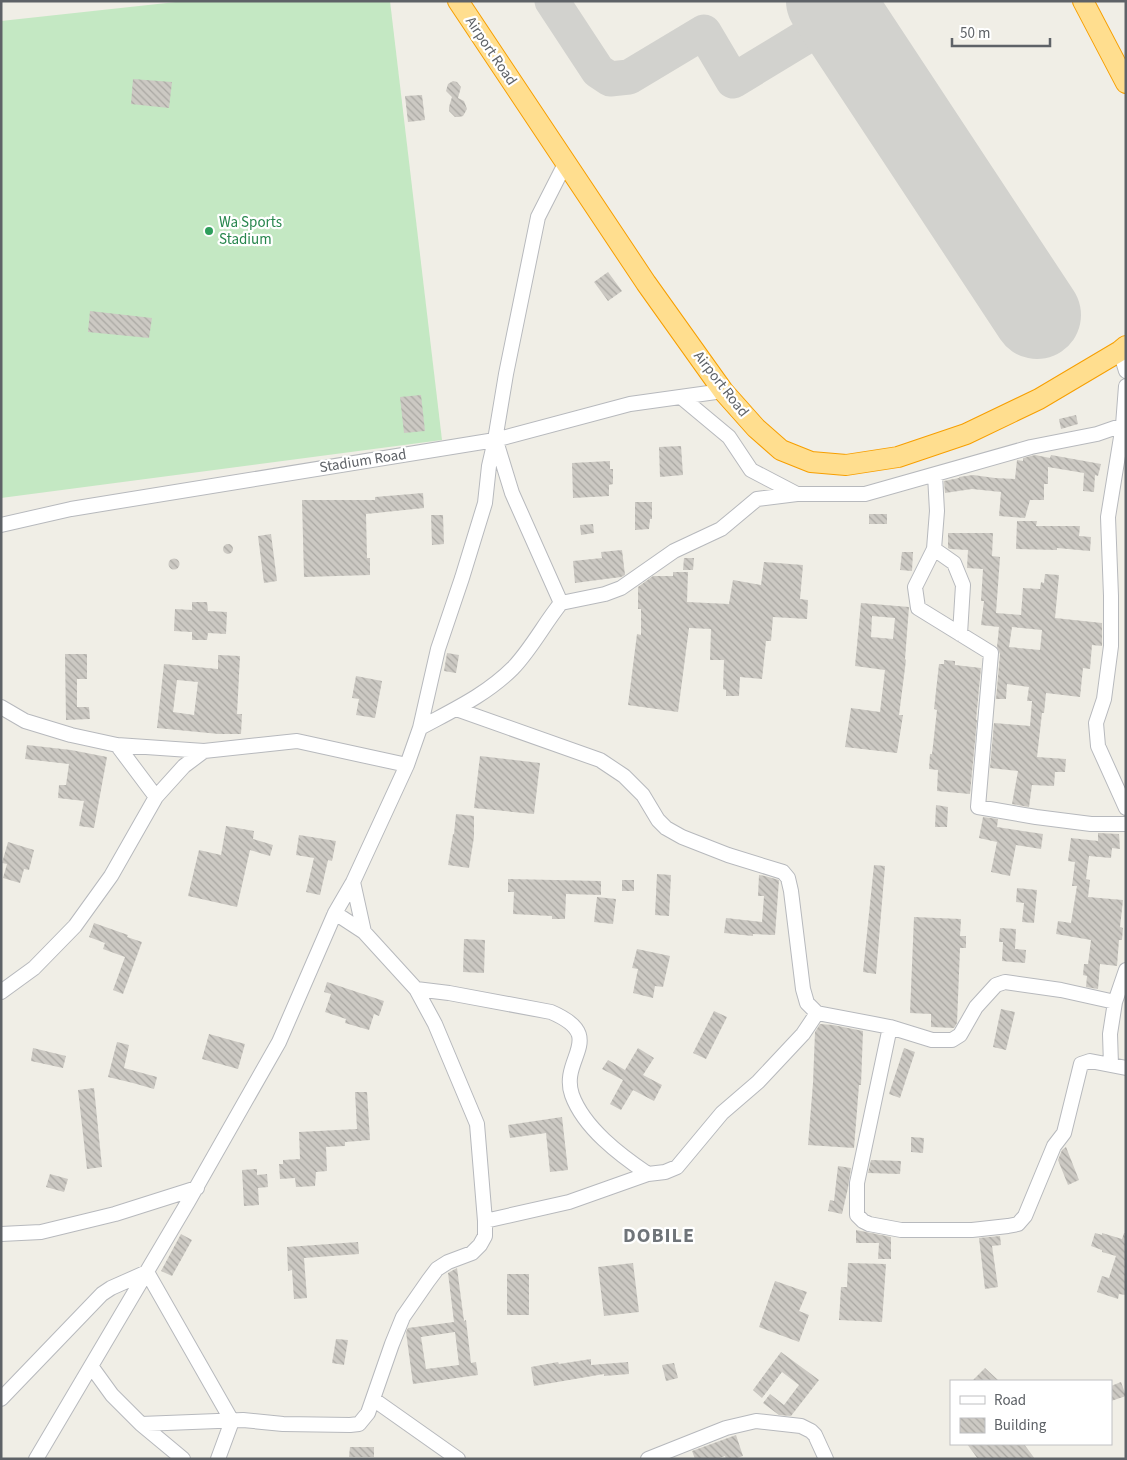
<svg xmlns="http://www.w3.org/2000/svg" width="1127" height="1460" viewBox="0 0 1127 1460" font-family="'Source Sans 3',sans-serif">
<defs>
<pattern id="building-back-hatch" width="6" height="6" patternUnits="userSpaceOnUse" patternTransform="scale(1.25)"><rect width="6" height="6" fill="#ccc9c3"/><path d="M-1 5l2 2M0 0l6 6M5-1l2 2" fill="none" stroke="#a9a7a2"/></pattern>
</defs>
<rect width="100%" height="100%" fill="#f0eee6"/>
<path fill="#c4e8c3" d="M185,1H390L442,440L1,498V21Z"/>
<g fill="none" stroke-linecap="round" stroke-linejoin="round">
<path stroke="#d2d2ce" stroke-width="35" d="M552,1L598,71L610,79L629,77L704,32L733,81L840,16"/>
<path stroke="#d2d2ce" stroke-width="88" d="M830,1L1037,315"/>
</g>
<path fill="url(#building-back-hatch)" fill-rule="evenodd" d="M133,79L172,82L169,108L131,104Z
M453,81L457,82L461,87L458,98L464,101L467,109L463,116L459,117H455L449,111V107L452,97L446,91L448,84Z
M422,95L425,120L408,122L405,96Z
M608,272L622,291L608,301L594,282Z
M90,311L152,318L149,338L88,332Z
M421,395L425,431L404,433L400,397Z
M1076,415L1078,424L1061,429L1059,419Z
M681,446L683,475L660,477L659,447Z
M1035,455L1050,458L1051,455L1101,464L1098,476L1095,475L1094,492L1083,491L1084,473L1048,467V484H1044V500H1030L1025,518L999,516L1001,492L972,489L945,493L944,481L959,478V477L973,475L995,478L1015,479L1017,460L1023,461V458Z
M610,461V469H613V484L609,485V496L573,498L572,463Z
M423,493L424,508L366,514L367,558H370V575L304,577L302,500H375V497Z
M635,502H652V519H650L649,529L635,530Z
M869,514H887V524H869Z
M431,515H443L444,544L432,545Z
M1017,521H1037L1036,526H1080L1079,536L1091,537L1090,551L1057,548V550L1016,549Z
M593,524L594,533L581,535L580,525Z
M948,533H993L992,556L1000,557L996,613L1021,615L1023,588L1040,589L1041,582L1044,583L1045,574L1059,575L1055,618L1102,623V646L1092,645L1090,669L1083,668L1080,697L1046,693L1044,713H1042L1037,757L1066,759L1065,772H1055L1054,786L1032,785L1029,807L1012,804L1018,771L990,768L994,723L1030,726L1032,701H1027L1029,687L1007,684L1006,699H996L1000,654L997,647L999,627L981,625L984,601H981L983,569L967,568L968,550L950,549L948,548ZM1012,627L1042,630L1040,650L1009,647Z
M271,534L277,581L264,583L258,536Z
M223 549a5 5 0 1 1 10 0a5 5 0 1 1-10 0Z
M622,550L625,575L621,577L575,583L573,561L602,558L601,552Z
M902,552H913L912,571L900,570Z
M684,558H694L693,570H683Z
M168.5 564a5.5 5.5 0 1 1 11 0a5.5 5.5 0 1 1-11 0Z
M764,562L803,565L800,599L808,600L807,619L773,617L771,641H766L762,679L740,677L739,696H726V690L723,689L724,660H710L711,629L689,628L678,712L628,705L637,634L641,635V609H638V587L653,576H673V572H688L687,602L729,604L733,580L761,585Z
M192,602H207L208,611L227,612L226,634L208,633L207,640H192V632L174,631L175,609L192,610Z
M861,603L909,607L905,659L906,660L899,715H903L897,753L845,747L851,708L880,712L885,670L855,666ZM872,616L895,618L893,639L871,637Z
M447,653L459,655L456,673L444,671Z
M65,654H87V679H77V707H89L90,719L66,720Z
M218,655L240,656L237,714H242L241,734H219L157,728L164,664L218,669ZM177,680L198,682L194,715L173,712Z
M944,660L955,661V665L981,668L976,720H977L970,794L937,791L938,770L929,769L930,754H932L937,710L934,709L939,664H944Z
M356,676L382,681L375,718L356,715L359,699L352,698Z
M27,745L71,750L107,757L94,828L79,826L84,801L58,798L59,785H66L69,764L25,759Z
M480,756L540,763L534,814L474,808Z
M936,805L948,807L947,827H935Z
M456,814L474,816V837L469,868L448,865L453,834H454Z
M983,817L998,819L997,827L1043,834L1041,849L1016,845L1010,876L991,872L997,842L979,838Z
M226,826L254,831L253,839L273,845L270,856L250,850L237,907L188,896L199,850L221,855Z
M1098,833L1119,834L1120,849L1112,848L1111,858L1089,856L1086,879L1090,880L1088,897L1123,900L1120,927L1123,928L1122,940H1119L1117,966L1100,964L1098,989L1086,987L1087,976L1083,975L1084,964H1088L1091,940L1056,934L1058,921L1071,923L1077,886H1072L1075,862L1068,861L1071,838L1098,841Z
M299,835L336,841L332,861L328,860L320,895L306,892L314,858L296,855Z
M8,842L34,850L29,870L24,869L20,883L3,878L7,864L2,863Z
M874,865L885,866L876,974L863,972Z
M657,874L671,875L669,916L655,915Z
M759,875L765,876L779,880L775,935L753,934V936L724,933L726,918L762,922L764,896H758Z
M508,879L601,881V895L566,894L565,919H552V916L513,914L514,892H508Z
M622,880H634V891H622Z
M1017,888L1037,890L1034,923L1022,922L1024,903L1016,902Z
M597,897L616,899L613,924L594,922Z
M914,917L961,919L960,936H966V948H960L957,1023L954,1028L931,1027V1014L910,1013Z
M94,923L128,935L127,937L142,942L123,994L113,990L125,957L103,949L105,943L89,937Z
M1000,928L1016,929L1015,949L1026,950L1025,963L1002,961L1003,942H999Z
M464,939L485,940L484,973L463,972Z
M637,949L670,956L663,987L655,986L653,998L633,993L638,969L632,968Z
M327,982L384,1001L379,1016L374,1014L369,1030L345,1023L346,1019L325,1012L331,994L324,992Z
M1001,1009L1015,1012L1006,1050L993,1047Z
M714,1011L727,1017L706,1059L693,1053Z
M820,1024L833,1025L863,1031L861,1085H859L854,1148L808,1145L813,1083L815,1032Z
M209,1034L245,1044L238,1069L202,1059Z
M117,1042L129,1045L124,1068L157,1077L154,1089L133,1083L108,1077Z
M33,1048L66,1056L63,1068L31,1061Z
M638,1048L654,1058L643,1075L662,1085L654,1101L633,1090L621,1110L610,1104L623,1080L602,1069L608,1060L625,1070Z
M904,1048L915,1052L900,1098L889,1094Z
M94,1088L102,1167L87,1169L78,1090Z
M355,1092H367L370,1140L345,1142V1146L326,1147L327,1171L316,1172L315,1186L296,1187L295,1178L280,1179L279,1164H283V1160L300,1159L299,1132L357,1129Z
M562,1117L568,1170L550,1172L546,1133L510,1138L508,1125Z
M911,1137L924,1138L923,1153L911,1152Z
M1066,1147L1079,1180L1068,1185L1058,1160L1062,1150Z
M871,1160L901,1161L900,1174L868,1173Z
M838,1166L851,1168L848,1188L842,1214L828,1211L830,1200L834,1201Z
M257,1169V1175L267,1174L268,1187L258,1188L259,1205L244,1206L242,1170Z
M50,1174L68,1179L64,1192L46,1187Z
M856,1230L891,1237V1259H878L879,1243H856Z
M1095,1233L1102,1235V1233L1122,1239L1124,1233H1126V1295L1119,1294L1118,1299L1097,1292L1102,1276L1109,1278L1116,1256L1102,1252V1250L1091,1246Z
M181,1234L192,1240L172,1276L161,1271Z
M1000,1236L1001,1245L992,1246L998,1287L985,1289L979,1238Z
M358,1242L359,1254L304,1258L307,1298L294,1299L292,1270L288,1271L287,1247Z
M633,1263L639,1312L604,1316L598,1267Z
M848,1263L886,1264L882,1322L839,1320L841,1287H847Z
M457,1268L464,1321L466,1320L471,1363L476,1362L478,1375L413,1384L406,1332L408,1328L454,1322L448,1273ZM455,1332L459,1365L426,1369L421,1337Z
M507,1274H529V1315H507Z
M775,1281L807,1292L799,1311L809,1315L799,1342L759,1327Z
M336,1339L348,1340L344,1365L332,1363Z
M781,1352L819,1380L791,1416L779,1415L763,1403L770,1394L784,1405L799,1385L782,1372L762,1398L753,1390Z
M591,1359V1365L628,1362L629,1374L604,1376V1374L534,1386L531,1367L558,1362L559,1364Z
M674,1363L678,1378L666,1381L662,1365Z
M985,1368L999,1381H972Z
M1121,1382L1126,1396L1111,1401V1386Z
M736,1435L743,1456L734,1459H726L725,1456L717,1459H695L692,1451Z
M967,1444H1024L1035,1459H978Z
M350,1447H374V1457H349Z"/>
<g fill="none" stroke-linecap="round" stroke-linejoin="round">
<g stroke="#b7b9bd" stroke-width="16">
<path id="minor" d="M1120,351L1126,371
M1126,386L1123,425L1108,517L1111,596V646L1104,699L1096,723L1098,746L1126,808
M681,397L729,437L751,470L797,494
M496,441L512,493L561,603
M935,475L937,511L934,549L915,587L918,608L991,653L978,807L1036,817L1091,824H1126
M1,525L71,509L495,440L630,404L723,391
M934,549L954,563L963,585L960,634
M1,707L25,721L71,735L117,745L204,751L297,741L407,765
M456,709L600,760L624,776L643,795L658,820L666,828L682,837L728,855L783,872L788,878L791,891L803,989L807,1003L817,1013L890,1027L932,1040H952L960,1035L976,1007L996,985L1005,982L1061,990L1115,1002
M420,728C453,710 486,695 513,668C532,648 544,624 561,603L605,594L621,588L674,551L721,529L757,499L797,494H865L1031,447L1097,434L1123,425
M117,745L156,797
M353,882L364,932
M416,989L449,993L551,1012C609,1037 559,1058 572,1095C584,1128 620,1155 648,1174
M1,992L34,968L75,926L111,876L156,797L184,766L204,751
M890,1027L857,1183V1215L863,1221L869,1224L901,1230H972L1008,1226L1018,1224L1025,1216L1054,1146L1064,1133L1081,1064L1090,1061L1126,1068
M1111,1065L1110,1034L1115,1002L1126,970
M485,1221L569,1202L648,1174L665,1172L677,1167L722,1113L758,1082L803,1034L817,1013
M1,1234L41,1232L115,1214L197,1188
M91,1366L112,1395L141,1424L183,1459
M1,1399L102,1294L111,1288L147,1272L232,1421
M373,1399L458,1459
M141,1424L243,1420L283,1424L350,1425L359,1424L368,1413L392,1344L403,1317L428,1281L437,1269L448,1262L472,1253L480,1245L485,1236V1221L477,1124L435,1024L416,989L364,932L335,913
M36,1459L188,1202L279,1042L335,913L353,882L407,765L420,728L438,649L462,578L485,503L489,466L495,440L506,374L538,217L566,162
M218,1459L232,1421
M648,1459L726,1428L756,1421L801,1426L811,1431L815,1435L826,1459"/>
</g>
<g stroke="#f79f00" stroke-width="22">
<path id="highway" d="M458,1L646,283L723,391L756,428L781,450L811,462L846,465L898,457L966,434L1039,399L1120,351L1126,346
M1083,1L1126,83"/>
</g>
<use href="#minor" stroke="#fff" stroke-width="14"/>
<use href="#highway" stroke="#ffde8f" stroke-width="20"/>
</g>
<circle fill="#2e9e5b" stroke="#fff" stroke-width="2" cx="209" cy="231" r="5"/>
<g text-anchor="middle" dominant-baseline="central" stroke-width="4.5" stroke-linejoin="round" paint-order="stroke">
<g font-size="15" fill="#5e6267" stroke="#fff">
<text transform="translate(491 51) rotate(56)">Airport Road</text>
<text transform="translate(721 384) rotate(52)">Airport Road</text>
<text transform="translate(363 461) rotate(-9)">Stadium Road</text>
</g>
<g font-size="15" fill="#27864d" stroke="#fff" text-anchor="start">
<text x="219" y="222">Wa Sports<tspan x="219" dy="17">Stadium</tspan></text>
</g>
<g font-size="20" font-weight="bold" letter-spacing="1" fill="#6f7479" stroke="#fff">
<text x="659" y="1236">DOBILE</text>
</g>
</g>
<rect width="1127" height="1460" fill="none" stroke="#5e6267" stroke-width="5"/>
<rect x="950" y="1380" width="162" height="65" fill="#ffffff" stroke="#bfc0c2"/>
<rect x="960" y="1396" width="25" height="8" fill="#ffffff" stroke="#bfc0c2"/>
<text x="994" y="1405" font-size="15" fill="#5e6267">Road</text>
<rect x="960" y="1418" width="25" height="15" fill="url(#building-back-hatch)" stroke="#bfc0c2"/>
<text x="994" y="1430" font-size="15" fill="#5e6267">Building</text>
<path d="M952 38v8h98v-8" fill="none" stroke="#5e6267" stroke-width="2.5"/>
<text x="960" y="38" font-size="15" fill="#5e6267" stroke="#ffffff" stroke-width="4" paint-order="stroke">50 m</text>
</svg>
